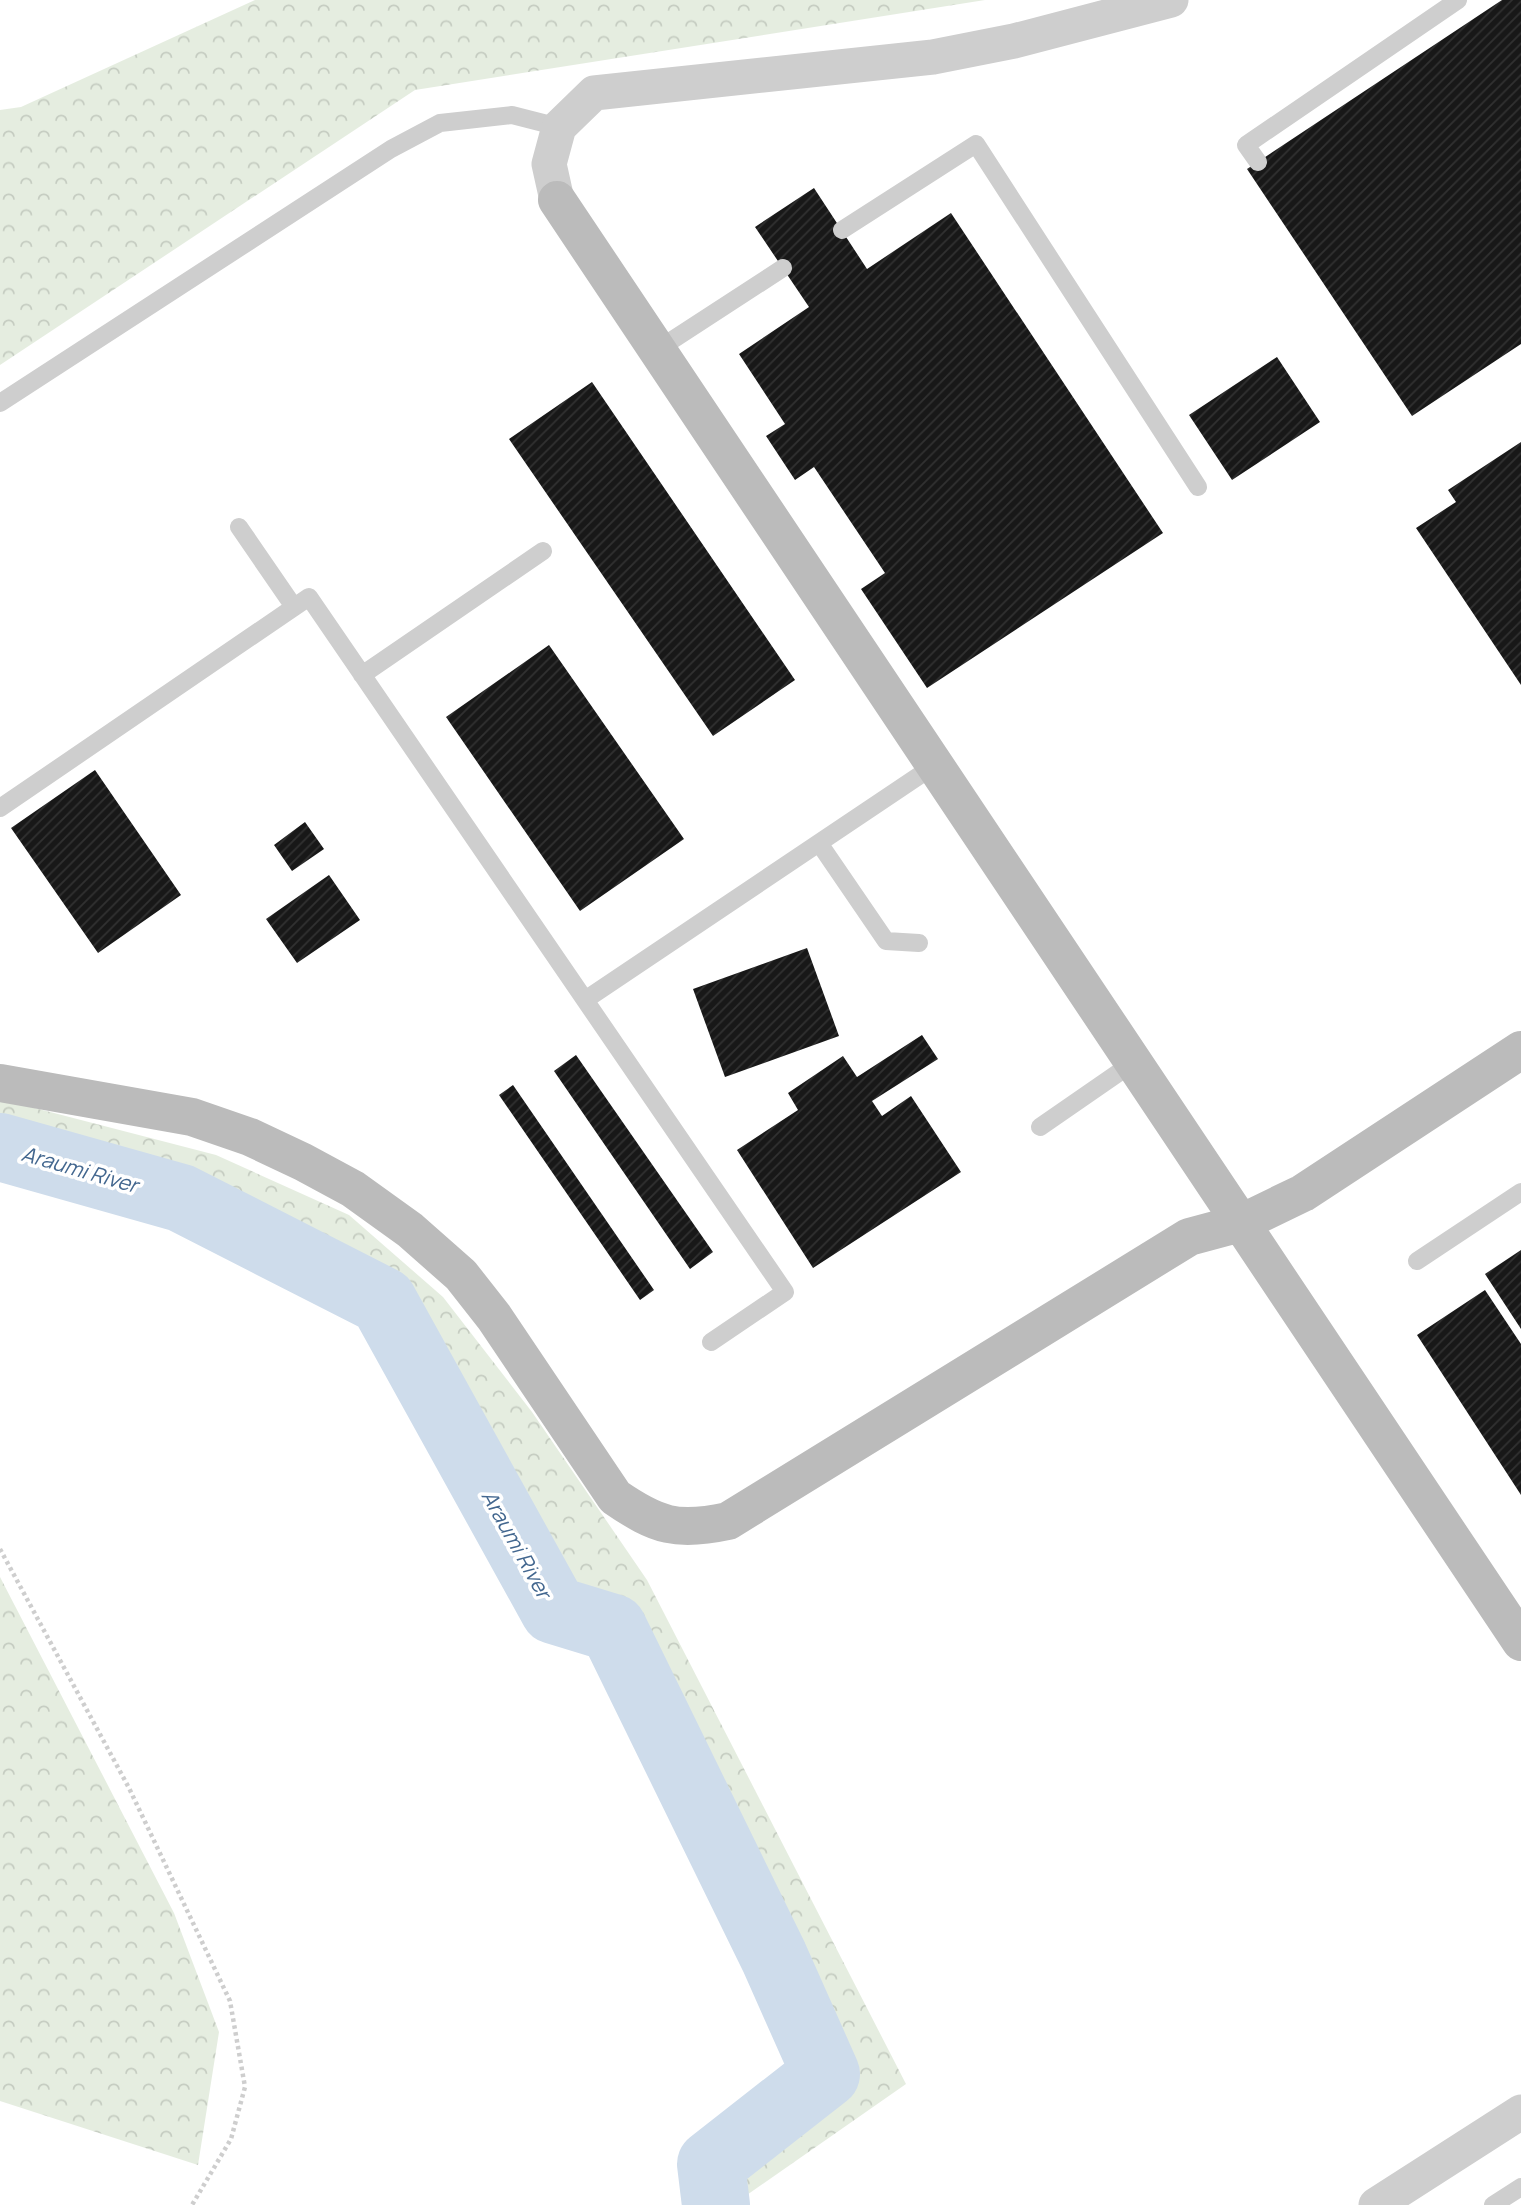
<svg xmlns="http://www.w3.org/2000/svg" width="1521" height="2205" viewBox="0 0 1521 2205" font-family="Manrope,sans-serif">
<defs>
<pattern id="forest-crowns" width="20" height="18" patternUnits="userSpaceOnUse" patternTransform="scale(1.75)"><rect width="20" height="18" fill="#e5ede0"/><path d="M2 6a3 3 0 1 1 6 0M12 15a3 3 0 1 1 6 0" fill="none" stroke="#c5ccc1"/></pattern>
<pattern id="building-hatch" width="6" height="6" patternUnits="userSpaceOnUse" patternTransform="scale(1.75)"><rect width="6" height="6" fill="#181818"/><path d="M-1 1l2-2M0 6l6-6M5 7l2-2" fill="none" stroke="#313131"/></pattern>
</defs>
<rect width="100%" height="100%" fill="#fff"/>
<path fill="url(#forest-crowns)" d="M255,0H985L415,90L0,365V110L21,107Z
M0,1099L216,1155L349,1215L443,1297L532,1412L647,1580L906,2084L744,2197L732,2168L844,2076L620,1618L562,1596L387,1292L188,1184L0,1138Z
M0,1577L174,1913L219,2032L198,2165L0,2101Z"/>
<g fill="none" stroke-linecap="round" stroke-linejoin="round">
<path stroke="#cedceb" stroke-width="68" d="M0,1147L181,1198L383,1301L554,1610L613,1628L774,1957L826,2074L711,2164L716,2205"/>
</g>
<path fill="url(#building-hatch)" d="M1502,0H1521V344L1412,416L1247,169Z
M814,188L867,269L951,213L1163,533L927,688L861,589L885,573L814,467L795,480L766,436L785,424L739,354L809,307L755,227Z
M1277,357L1320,422L1232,480L1189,415Z
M592,382L795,680L713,736L509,439Z
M1521,442V685L1416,528L1456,502L1448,490Z
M549,645L684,839L580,911L446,717Z
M95,770L181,895L98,953L11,828Z
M305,822L324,849L292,871L274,845Z
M329,875L360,920L297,963L266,919Z
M807,948L839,1036L725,1077L693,989Z
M922,1035L938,1059L872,1101L882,1116L911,1096L961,1172L813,1268L737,1150L798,1110L788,1093L843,1056L857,1077Z
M576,1055L713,1252L690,1269L554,1071Z
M513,1085L654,1290L640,1300L499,1095Z
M1521,1250V1329L1485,1274Z
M1485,1290L1521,1344V1495L1417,1335Z"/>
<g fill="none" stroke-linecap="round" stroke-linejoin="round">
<path stroke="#cecece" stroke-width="4.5" stroke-dasharray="3.5 3.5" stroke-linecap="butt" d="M0,1549L129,1788L230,2001L245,2087L231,2139L192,2205"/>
<path stroke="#cecece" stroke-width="18" d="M1258,162L1246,145L1458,0
M842,230L976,144L1198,487
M657,350L783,268
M0,403L391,149L440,123L512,115L559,127
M239,527L294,607
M362,675L543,551
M0,808L309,597L785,1292L711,1342
M819,843L886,941L919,943
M585,1000L935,765
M1040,1127L1134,1062
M1417,1261L1521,1192
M1493,2205L1521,2187"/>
<path stroke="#cecece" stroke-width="35" d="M557,200L549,164L559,127L594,93L933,57L1014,41L1171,0
M1376,2205L1521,2112"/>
<path stroke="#bbb" stroke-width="38" d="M557,200L1521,1642
M0,1083L192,1117L250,1137L303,1162L353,1189L410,1230L461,1275L494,1317L615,1497C657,1526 677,1532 728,1521L1189,1237L1241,1223L1303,1193L1521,1050"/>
</g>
<g text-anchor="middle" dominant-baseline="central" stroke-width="7" stroke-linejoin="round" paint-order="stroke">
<g font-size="21" font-style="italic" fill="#43678f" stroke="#fff">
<text transform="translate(80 1169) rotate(16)">Araumi River</text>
<text transform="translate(517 1544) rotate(61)">Araumi River</text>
</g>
</g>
</svg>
